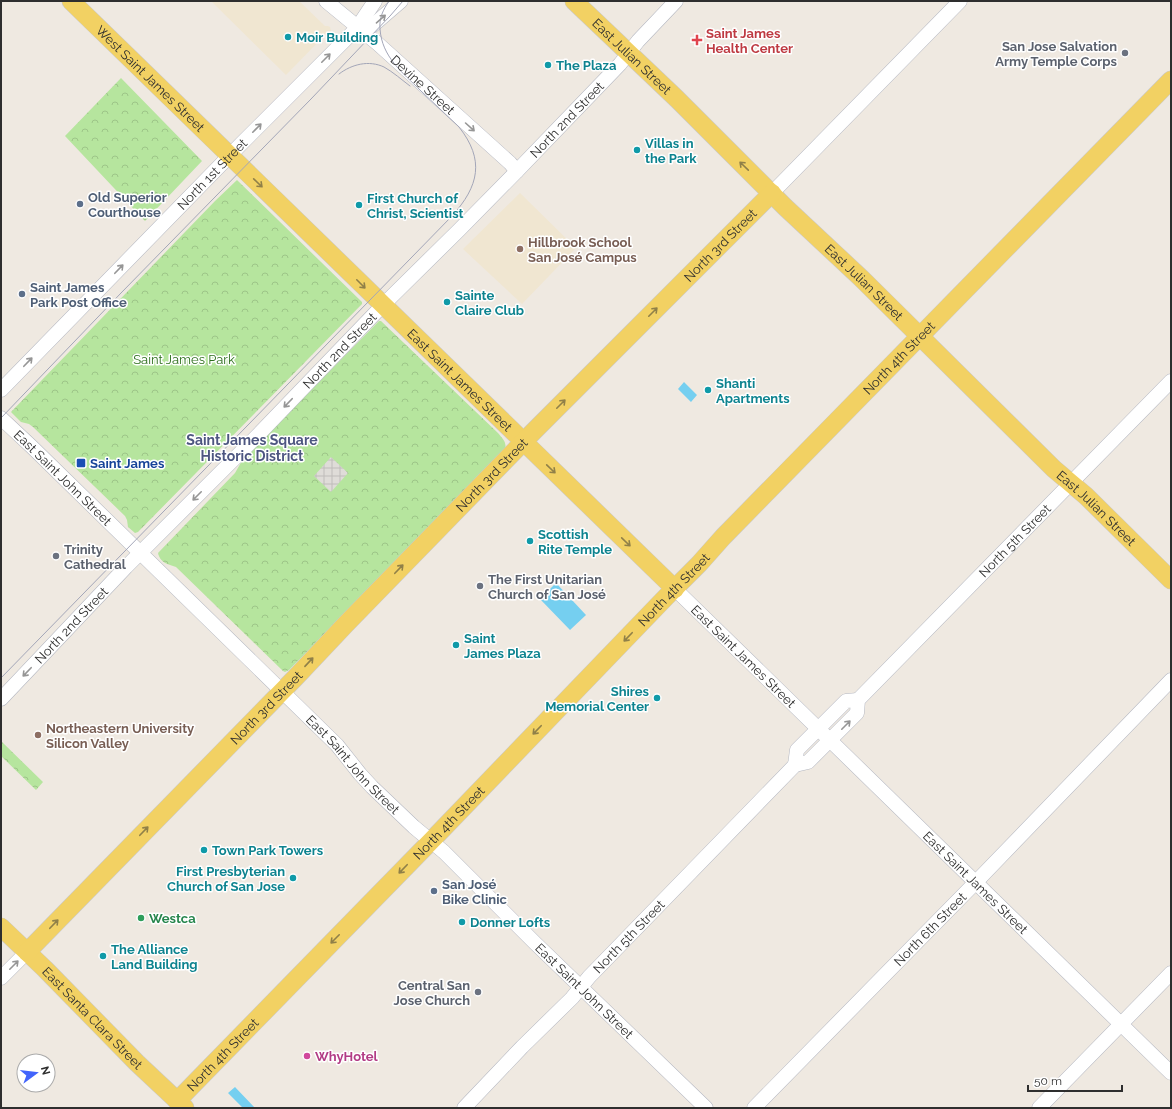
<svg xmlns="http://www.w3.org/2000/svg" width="1172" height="1109" viewBox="0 0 1172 1109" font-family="Raleway,sans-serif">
<defs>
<pattern id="park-crowns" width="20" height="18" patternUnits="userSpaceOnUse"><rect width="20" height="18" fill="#b6e59e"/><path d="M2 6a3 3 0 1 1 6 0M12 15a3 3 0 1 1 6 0" fill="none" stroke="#9dc588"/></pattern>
<pattern id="plaza-grid" width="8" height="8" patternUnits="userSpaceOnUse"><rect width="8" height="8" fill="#dfdcd8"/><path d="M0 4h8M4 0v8" fill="none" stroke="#c0bdba"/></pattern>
</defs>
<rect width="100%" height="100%" fill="#efe9e1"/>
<path fill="#f0e6d1" d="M211,1H299L325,26H328L330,27L331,31L329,34H326L286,75Z
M520,193L576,248L522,304L463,249Z"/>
<path fill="url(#park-crowns)" d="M121,78L202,161L145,221L65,136Z
M237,180L362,302V304L138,532L135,533L128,527L127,520L125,516L33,427L29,424L21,422L11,412L215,201Z
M379,321H381L498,433C503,439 507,442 505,450L289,670L285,672L283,671L176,567C168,564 160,563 158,553L235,473L243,459Z
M1,741L43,782L36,790L1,756Z"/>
<path fill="url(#plaza-grid)" d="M331,457L348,473L331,492L314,476Z"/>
<path fill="#75cff0" d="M684,382L697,395L691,402L678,389Z
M556,583L586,615L570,630L540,599Z
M235,1087L255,1108H243L228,1093Z"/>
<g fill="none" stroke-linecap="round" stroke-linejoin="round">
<g stroke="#b4b7c1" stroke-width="15">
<g id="minor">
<path id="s1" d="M326,1L377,43L510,163L517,171"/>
<path d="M357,28L372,26L401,1"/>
<path d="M772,193L960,1"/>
<path id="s2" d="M1,390L241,144L357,28L375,1"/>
<path id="s3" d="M1,418L32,447L337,745L360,774L372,787L414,827L444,852L535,943L706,1108"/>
<path id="s4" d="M675,589L1171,1073"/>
<path id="s5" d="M1,699L126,567L258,435L383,305L459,230L517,171L620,64L638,41L676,1"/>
<path d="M795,765L797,750L846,701L858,700"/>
<path d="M1,978L27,952"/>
<path id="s6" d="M464,1108L522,1047L572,998L589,977L795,765L808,762L857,713L858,700L1171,381"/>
<path id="s7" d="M754,1108L975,883L1171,680"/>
<path d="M1039,1108L1171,973"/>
</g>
</g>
<g stroke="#c9c9c9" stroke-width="19">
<g id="major">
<path id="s8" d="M71,1L675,589"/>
<path id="s9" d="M574,1L677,99L785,207L861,278L1054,469L1086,496L1171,580"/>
<path id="s10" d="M1,927L45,969L137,1063L185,1108"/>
<path id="s11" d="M27,952L295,678L346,624L534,431L772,193"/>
<path id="s12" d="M177,1101L431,841L666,597L699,564L723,537L1171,80"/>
</g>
</g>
<use href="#minor" stroke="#fff" stroke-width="14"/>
<use href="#major" stroke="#f2d163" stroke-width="18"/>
<path stroke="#a3a6b8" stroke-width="1" d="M339,74C352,64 369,60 384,67C393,72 402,80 410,86
M1,418L121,293L311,99L390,16L403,1
M1,678L452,216C479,186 485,160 459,127C446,115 434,103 421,91C402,72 382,57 380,29C379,18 383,10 389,1"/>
</g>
<defs><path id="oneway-shaft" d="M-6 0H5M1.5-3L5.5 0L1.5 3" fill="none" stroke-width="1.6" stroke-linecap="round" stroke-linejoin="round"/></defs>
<g stroke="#969696">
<use href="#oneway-shaft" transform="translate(381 19) rotate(-41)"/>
<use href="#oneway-shaft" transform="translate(326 58) rotate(-45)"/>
<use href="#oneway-shaft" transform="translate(470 127) rotate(42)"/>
<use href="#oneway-shaft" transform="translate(257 128) rotate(-45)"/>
<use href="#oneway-shaft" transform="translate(119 269) rotate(-46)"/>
<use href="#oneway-shaft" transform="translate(28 362) rotate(-46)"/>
<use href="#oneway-shaft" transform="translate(288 403) rotate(134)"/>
<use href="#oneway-shaft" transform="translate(197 496) rotate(135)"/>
<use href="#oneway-shaft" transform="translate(27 672) rotate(134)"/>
<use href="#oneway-shaft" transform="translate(846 725) rotate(-45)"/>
<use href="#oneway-shaft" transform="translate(14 965) rotate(-45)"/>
</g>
<g stroke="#908048">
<use href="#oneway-shaft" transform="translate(744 166) rotate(-136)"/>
<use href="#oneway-shaft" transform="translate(258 183) rotate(44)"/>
<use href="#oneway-shaft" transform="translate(361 284) rotate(45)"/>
<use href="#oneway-shaft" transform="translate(653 312) rotate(-45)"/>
<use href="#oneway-shaft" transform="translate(561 404) rotate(-45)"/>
<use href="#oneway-shaft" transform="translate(551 469) rotate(44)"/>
<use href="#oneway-shaft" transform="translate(626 542) rotate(44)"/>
<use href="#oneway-shaft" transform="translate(399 569) rotate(-46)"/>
<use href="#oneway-shaft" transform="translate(628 637) rotate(134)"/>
<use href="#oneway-shaft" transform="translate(309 662) rotate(-47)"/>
<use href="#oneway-shaft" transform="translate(537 730) rotate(134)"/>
<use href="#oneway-shaft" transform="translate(144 831) rotate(-46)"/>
<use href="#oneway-shaft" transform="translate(403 869) rotate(134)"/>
<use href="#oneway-shaft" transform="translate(54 924) rotate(-46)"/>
<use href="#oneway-shaft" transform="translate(335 939) rotate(135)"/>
</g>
<g fill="#0f9aa8" stroke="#fff" stroke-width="1.5">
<circle cx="288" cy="37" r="4"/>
<circle cx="548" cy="65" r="4"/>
<circle cx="637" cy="150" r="4"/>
<circle cx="359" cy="205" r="4"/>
<circle cx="447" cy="302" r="4"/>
<circle cx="708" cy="390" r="4"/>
<circle cx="530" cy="541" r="4"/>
<circle cx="456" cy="645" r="4"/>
<circle cx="657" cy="698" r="4"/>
<circle cx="204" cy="850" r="4"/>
<circle cx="293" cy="878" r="4"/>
<circle cx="462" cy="922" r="4"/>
<circle cx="103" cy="956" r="4"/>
</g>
<path fill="#e0444e" stroke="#fff" stroke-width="1.5" d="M695 34h4v4h4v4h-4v4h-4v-4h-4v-4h4z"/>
<g fill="#6b7280" stroke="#fff" stroke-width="1.5">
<circle cx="1125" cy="53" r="4"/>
<circle cx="56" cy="556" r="4"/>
<circle cx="480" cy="586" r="4"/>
<circle cx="478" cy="992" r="4"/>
</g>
<g fill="#5c6f8a" stroke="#fff" stroke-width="1.5">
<circle cx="80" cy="204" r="4"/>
<circle cx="22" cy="294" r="4"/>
<circle cx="434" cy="891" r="4"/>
</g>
<g fill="#8d6e63" stroke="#fff" stroke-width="1.5">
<circle cx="520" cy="249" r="4"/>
<circle cx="38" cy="735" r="4"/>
</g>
<rect fill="#1a4fb4" stroke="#fff" stroke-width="1.5" x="76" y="458" width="10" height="10" rx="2"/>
<circle fill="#2e9e5b" stroke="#fff" stroke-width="1.5" cx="141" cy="918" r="4"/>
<circle fill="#d1479c" stroke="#fff" stroke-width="1.5" cx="307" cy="1056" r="4"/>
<g text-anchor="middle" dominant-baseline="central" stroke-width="3" stroke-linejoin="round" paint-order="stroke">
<g font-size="13" font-weight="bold" fill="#be3a42" stroke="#fff" text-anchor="start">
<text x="706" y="33">Saint James<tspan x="706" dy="15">Health Center</tspan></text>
</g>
<g font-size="13" font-weight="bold" fill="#0d838f" stroke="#fff" text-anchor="start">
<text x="296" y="37">Moir Building</text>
<text x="556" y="65">The Plaza</text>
<text x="645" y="143">Villas in<tspan x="645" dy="15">the Park</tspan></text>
<text x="367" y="198">First Church of<tspan x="367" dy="15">Christ, Scientist</tspan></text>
<text x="455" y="295">Sainte<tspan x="455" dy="15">Claire Club</tspan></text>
<text x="716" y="383">Shanti<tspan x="716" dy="15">Apartments</tspan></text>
<text x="538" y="534">Scottish<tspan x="538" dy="15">Rite Temple</tspan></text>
<text x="464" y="638">Saint<tspan x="464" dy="15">James Plaza</tspan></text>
<text x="649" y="691" text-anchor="end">Shires<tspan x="649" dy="15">Memorial Center</tspan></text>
<text x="212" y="850">Town Park Towers</text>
<text x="285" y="871" text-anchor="end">First Presbyterian<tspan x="285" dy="15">Church of San Jose</tspan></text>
<text x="470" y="922">Donner Lofts</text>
<text x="111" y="949">The Alliance<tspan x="111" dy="15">Land Building</tspan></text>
</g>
<g font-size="13" font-weight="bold" fill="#5b616d" stroke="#fff" text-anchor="end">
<text x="1117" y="46">San Jose Salvation<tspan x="1117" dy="15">Army Temple Corps</tspan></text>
<text x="64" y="549" text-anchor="start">Trinity<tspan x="64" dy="15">Cathedral</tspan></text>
<text x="488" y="579" text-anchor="start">The First Unitarian<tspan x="488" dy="15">Church of San José</tspan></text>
<text x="470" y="985">Central San<tspan x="470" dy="15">Jose Church</tspan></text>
</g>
<g font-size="13" fill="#2e2e2e" stroke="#fff">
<text stroke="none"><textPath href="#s9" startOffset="80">East Julian Street</textPath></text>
<text stroke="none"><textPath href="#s8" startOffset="111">West Saint James Street</textPath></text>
<text stroke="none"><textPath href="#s1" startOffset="128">Devine Street</textPath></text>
<text stroke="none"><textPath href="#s5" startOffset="810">North 2nd Street</textPath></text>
<text stroke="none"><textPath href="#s2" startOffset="302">North 1st Street</textPath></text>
<text stroke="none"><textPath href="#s11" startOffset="990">North 3rd Street</textPath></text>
<text stroke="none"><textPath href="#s9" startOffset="404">East Julian Street</textPath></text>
<text stroke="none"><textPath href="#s5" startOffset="486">North 2nd Street</textPath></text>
<text stroke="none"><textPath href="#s12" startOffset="1036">North 4th Street</textPath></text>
<text stroke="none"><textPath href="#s8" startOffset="543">East Saint James Street</textPath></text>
<text stroke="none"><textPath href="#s11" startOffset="666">North 3rd Street</textPath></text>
<text stroke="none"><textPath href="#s3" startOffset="86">East Saint John Street</textPath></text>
<text stroke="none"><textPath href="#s9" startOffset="728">East Julian Street</textPath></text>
<text stroke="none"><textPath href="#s6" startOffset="796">North 5th Street</textPath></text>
<text stroke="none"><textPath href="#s12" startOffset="713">North 4th Street</textPath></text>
<text stroke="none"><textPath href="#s5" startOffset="102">North 2nd Street</textPath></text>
<text stroke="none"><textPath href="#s4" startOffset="96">East Saint James Street</textPath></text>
<text stroke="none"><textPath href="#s11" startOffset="342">North 3rd Street</textPath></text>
<text stroke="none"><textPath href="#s3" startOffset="494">East Saint John Street</textPath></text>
<text stroke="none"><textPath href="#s12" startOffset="389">North 4th Street</textPath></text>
<text stroke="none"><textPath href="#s4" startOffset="420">East Saint James Street</textPath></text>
<text stroke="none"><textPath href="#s7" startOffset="251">North 6th Street</textPath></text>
<text stroke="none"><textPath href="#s6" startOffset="238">North 5th Street</textPath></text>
<text stroke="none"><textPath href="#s3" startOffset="818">East Saint John Street</textPath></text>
<text stroke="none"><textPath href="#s10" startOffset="129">East Santa Clara Street</textPath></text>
<text stroke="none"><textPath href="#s12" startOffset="65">North 4th Street</textPath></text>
</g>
<g font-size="13" font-weight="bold" fill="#4e5e75" stroke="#fff" text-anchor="start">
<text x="88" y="197">Old Superior<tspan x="88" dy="15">Courthouse</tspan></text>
<text x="30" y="287">Saint James<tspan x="30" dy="15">Park Post Office</tspan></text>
<text x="442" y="884">San José<tspan x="442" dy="15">Bike Clinic</tspan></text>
</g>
<g font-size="13" font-weight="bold" fill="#785e54" stroke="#fff" text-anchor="start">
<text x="528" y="242">Hillbrook School<tspan x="528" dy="15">San José Campus</tspan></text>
<text x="46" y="728">Northeastern University<tspan x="46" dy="15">Silicon Valley</tspan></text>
</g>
<g font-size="13" fill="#2c6e1b" stroke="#fff">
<text x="184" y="359">Saint James Park</text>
</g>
<g font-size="13" font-weight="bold" fill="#164399" stroke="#fff" text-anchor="start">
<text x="90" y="463">Saint James</text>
</g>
<g font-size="13" font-weight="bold" fill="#27864d" stroke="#fff" text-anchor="start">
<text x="149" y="918">Westca</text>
</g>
<g font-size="13" font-weight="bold" fill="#b23c85" stroke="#fff" text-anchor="start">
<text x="315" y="1056">WhyHotel</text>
</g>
<g font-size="14" font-weight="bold" fill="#4d5680" stroke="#fff">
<text x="252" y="440">Saint James Square<tspan x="252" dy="16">Historic District</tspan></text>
</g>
</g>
<rect width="1172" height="1109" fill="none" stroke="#2e2e2e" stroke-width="4"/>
<g transform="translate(36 1073) rotate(75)"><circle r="19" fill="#ffffff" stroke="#ababab"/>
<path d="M0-3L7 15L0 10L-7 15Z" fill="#4264fb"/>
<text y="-6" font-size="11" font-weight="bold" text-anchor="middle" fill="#2e2e2e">N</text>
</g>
<path d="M1028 1085v6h94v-6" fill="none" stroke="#2e2e2e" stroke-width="2"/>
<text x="1034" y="1085" font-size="12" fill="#2e2e2e" stroke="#ffffff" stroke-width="3" paint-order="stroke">50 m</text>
</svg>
